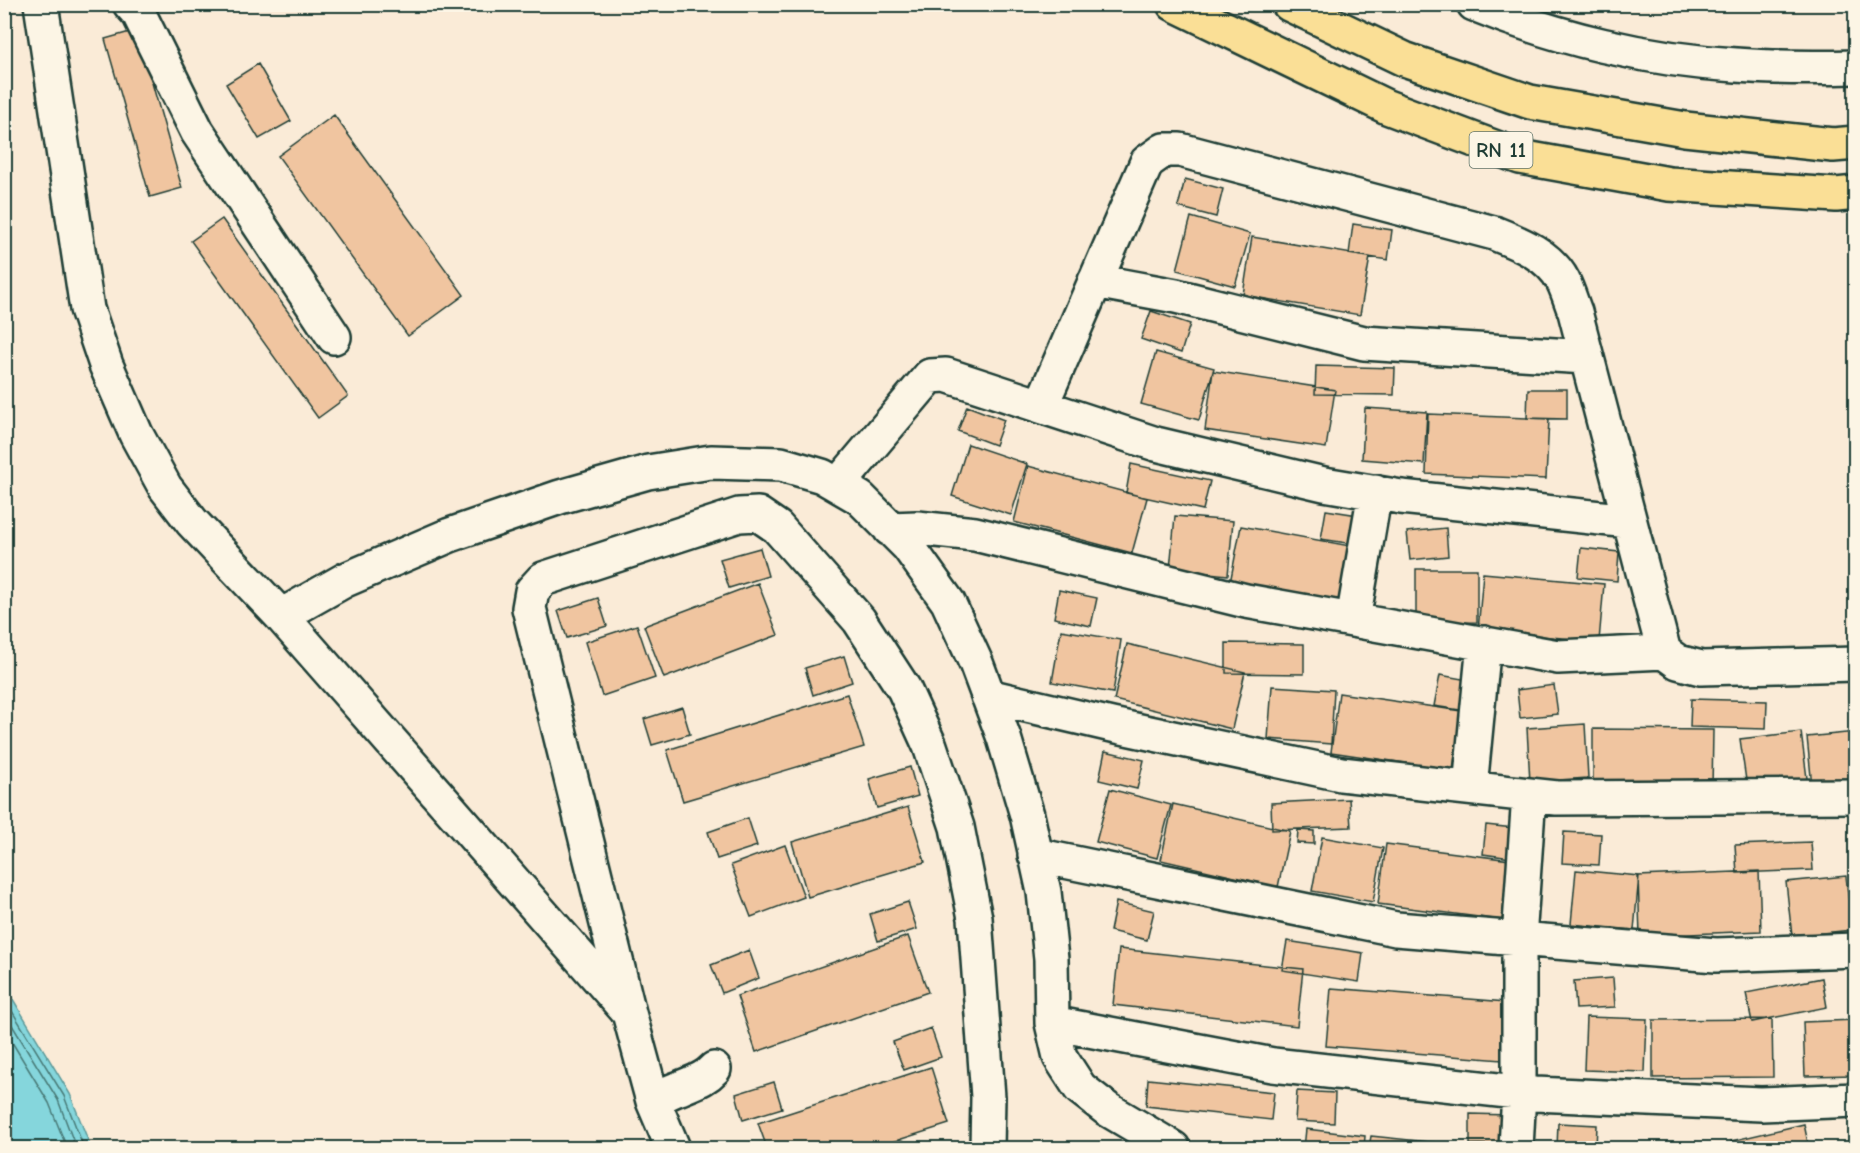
<svg xmlns="http://www.w3.org/2000/svg" width="1860" height="1153" viewBox="0 0 1860 1153" font-family="'Comic Neue',sans-serif">
<rect width="100%" height="100%" fill="#faebd7"/>
<filter id="ink" filterUnits="userSpaceOnUse"><feTurbulence type="fractalNoise" baseFrequency=".0167" numOctaves="2"/><feDisplacementMap in="SourceGraphic" scale="12" xChannelSelector="R" yChannelSelector="G"/><feConvolveMatrix kernelMatrix="1 2 1 2 8 2 1 2 1" color-interpolation-filters="sRGB"/></filter>
<g filter="url(#ink)">
<path fill="#85d6dc" stroke="#5c9999" stroke-width="1.5" d="M5,986L70,1094L91,1148H7L4,1140Z"/>
<g fill="none" stroke-linecap="round" stroke-linejoin="round">
<path stroke="#487a77" stroke-width="1.5" d="M4,998L64,1096L84,1148
M4,1012L58,1100L76,1148
M4,1029L49,1103L67,1148"/>
</g>
<path fill="#f0c5a0" stroke="#1f3d34" stroke-width="1.5" d="M137,30L182,188L150,197L105,39Z
M258,64L291,121L259,139L226,84Z
M334,115L464,295L408,336L278,156Z
M1185,179L1223,189L1216,217L1178,207Z
M1191,217L1250,234L1235,286L1177,270Z
M222,219L348,396L318,418L191,241Z
M1353,224L1392,230L1388,260L1349,254Z
M1252,237L1370,257L1360,315L1243,295Z
M1151,311L1190,324L1181,353L1141,339Z
M1156,352L1214,368L1199,420L1141,404Z
M1316,366L1395,368L1394,395L1315,394Z
M1213,371L1335,390L1326,448L1205,430Z
M1528,389H1567V419L1527,418Z
M967,406L1004,420L995,445L958,431Z
M1365,408L1427,412L1424,464L1362,459Z
M1428,414L1549,419L1546,479L1426,474Z
M968,444L1027,464L1011,515L952,496Z
M1131,464L1210,481L1203,510L1126,493Z
M1028,466L1147,498L1132,553L1014,522Z
M1326,510L1364,516L1360,545L1321,539Z
M1175,516L1233,521L1228,575L1170,569Z
M1241,526L1361,548L1350,606L1230,583Z
M1446,528L1448,556L1410,560L1407,532Z
M760,548L768,576L729,588L720,559Z
M1581,548L1619,552L1617,581L1578,577Z
M1416,569H1477V622L1416,623Z
M1483,573L1604,584L1599,641L1478,631Z
M758,583L778,635L664,678L644,626Z
M1059,590L1097,598L1091,626L1054,618Z
M598,598L607,626L567,638L558,611Z
M637,625L655,678L602,696L585,642Z
M1061,630L1121,640L1113,693L1052,682Z
M1226,643L1304,644V674L1226,673Z
M1127,644L1245,672L1232,729L1114,700Z
M844,656L852,682L813,695L805,668Z
M1440,675L1479,682L1473,712L1434,706Z
M1554,685L1558,714L1520,718L1517,690Z
M1272,686L1334,690L1331,744L1268,739Z
M1339,693L1461,711L1453,770L1331,752Z
M847,694L864,747L683,801L667,750Z
M1691,699L1767,701L1766,729L1690,727Z
M682,707L690,734L652,745L644,719Z
M1585,724L1588,778L1530,782L1527,728Z
M1593,729L1713,730L1712,789L1593,788Z
M1801,732L1808,786L1748,794L1740,739Z
M1856,732V791L1813,796L1807,737Z
M1105,751L1144,760L1137,789L1099,780Z
M910,767L918,796L877,808L869,779Z
M1110,789L1171,805L1157,858L1096,842Z
M1349,799L1351,827L1272,830L1271,803Z
M1173,804L1290,831L1278,887L1161,860Z
M908,807L925,862L808,897L792,842Z
M748,818L757,846L717,859L708,832Z
M1486,825L1523,829L1518,859L1483,854Z
M1298,830L1314,831V844L1297,843Z
M1564,832L1601,834L1599,865L1562,863Z
M1322,837L1383,848L1373,902L1312,891Z
M1811,842L1813,870L1737,873L1735,845Z
M1386,844L1510,860L1502,920L1378,904Z
M785,845L804,897L751,917L731,865Z
M1576,870L1639,876L1634,930L1571,924Z
M1759,871L1761,931L1640,936L1638,876Z
M1846,876L1852,930L1792,936L1786,882Z
M908,902L917,929L878,941L870,914Z
M1116,902L1154,911L1147,940L1110,931Z
M908,936L928,992L756,1052L737,996Z
M1287,941L1363,953L1359,982L1282,970Z
M1119,949L1303,969L1297,1026L1113,1005Z
M749,950L759,978L722,993L711,965Z
M1613,978L1615,1007L1576,1009L1574,981Z
M1822,978L1827,1007L1752,1022L1746,993Z
M1331,988L1519,1003L1515,1061L1326,1046Z
M1586,1017L1647,1019L1645,1072L1584,1070Z
M1772,1019L1773,1077L1653,1078V1020Z
M1856,1020V1075L1805,1076L1803,1022Z
M931,1028L941,1057L904,1070L893,1042Z
M931,1067L949,1124L873,1148H767L758,1123Z
M1148,1079L1274,1092L1271,1120L1146,1106Z
M774,1082L782,1108L743,1120L736,1094Z
M1297,1091L1335,1093L1334,1123L1295,1121Z
M1470,1114L1509,1115V1145L1470,1144Z
M1558,1123L1597,1125L1596,1148H1557Z
M1804,1124L1809,1148H1733L1731,1141Z
M1306,1129L1365,1136L1364,1148H1304Z
M1371,1136L1486,1148H1369Z"/>
<g fill="none" stroke-linecap="round" stroke-linejoin="round">
<g stroke="#1f3d34" stroke-width="38">
<path id="minor" d="M41,4L87,309L106,365L136,434L165,487L192,522L281,616L629,1013L653,1101L673,1148
M130,4L139,14L197,131L334,337
M1474,4C1556,38 1648,60 1736,65C1776,68 1816,68 1856,67
M1095,281L1176,296L1364,343L1586,357
M1041,406L1147,162L1164,150H1180L1494,233C1519,243 1550,255 1563,281C1568,291 1571,302 1575,312L1664,652L1678,662L1701,668L1856,664
M838,485L930,376L946,375L1156,444L1324,484L1401,497L1629,521
M890,529L917,528L975,534L1246,601L1558,657L1664,652
M281,616L345,580L450,535L560,497L648,472L711,462L781,464L822,476L860,498L908,546L948,602L976,663L1004,738L1027,815L1044,892L1051,959L1052,1023L1060,1057L1080,1088L1107,1109L1173,1148
M1353,620L1375,492
M988,696L1112,725L1341,774L1557,798L1856,796
M1470,788L1484,643
M1035,855L1396,929L1716,955L1856,950
M629,1013L529,608L532,591L543,579L739,515L758,514L777,527L859,620L904,689L930,746L957,827L975,918L988,1097L987,1148
M1052,1023L1273,1065L1535,1094L1761,1104L1856,1100
M653,1101C662,1096 670,1091 680,1088C693,1082 704,1080 714,1069
M1516,1148L1519,1092V939L1529,795"/>
</g>
<g stroke="#1f3d34" stroke-width="38">
<path id="highway" d="M1174,4L1387,107L1520,157L1669,184L1836,195L1856,193
M1289,4L1404,59L1530,102L1685,129L1833,145L1856,143"/>
</g>
<use href="#minor" stroke="#fcf5e5" stroke-width="33"/>
<use href="#highway" stroke="#fadf96" stroke-width="33"/>
</g>
</g>
<g text-anchor="middle" dominant-baseline="central" stroke-width="6" stroke-linejoin="round" paint-order="stroke">
<rect fill="#fcf5e5" stroke="#617469" stroke-width="1.5" x="1469.5" y="132" width="63" height="36" rx="4.5"/>
<g font-size="21" font-weight="bold" fill="#1f3d34">
<text x="1501" y="150">RN 11</text>
</g>
</g>
<rect width="1860" height="1153" fill="none" stroke="#fcf5e5" stroke-width="24"/>
<rect x="12" y="12" width="1836" height="1129" fill="none" stroke="#1f3d34" stroke-width="2" filter="url(#ink)"/>
</svg>
